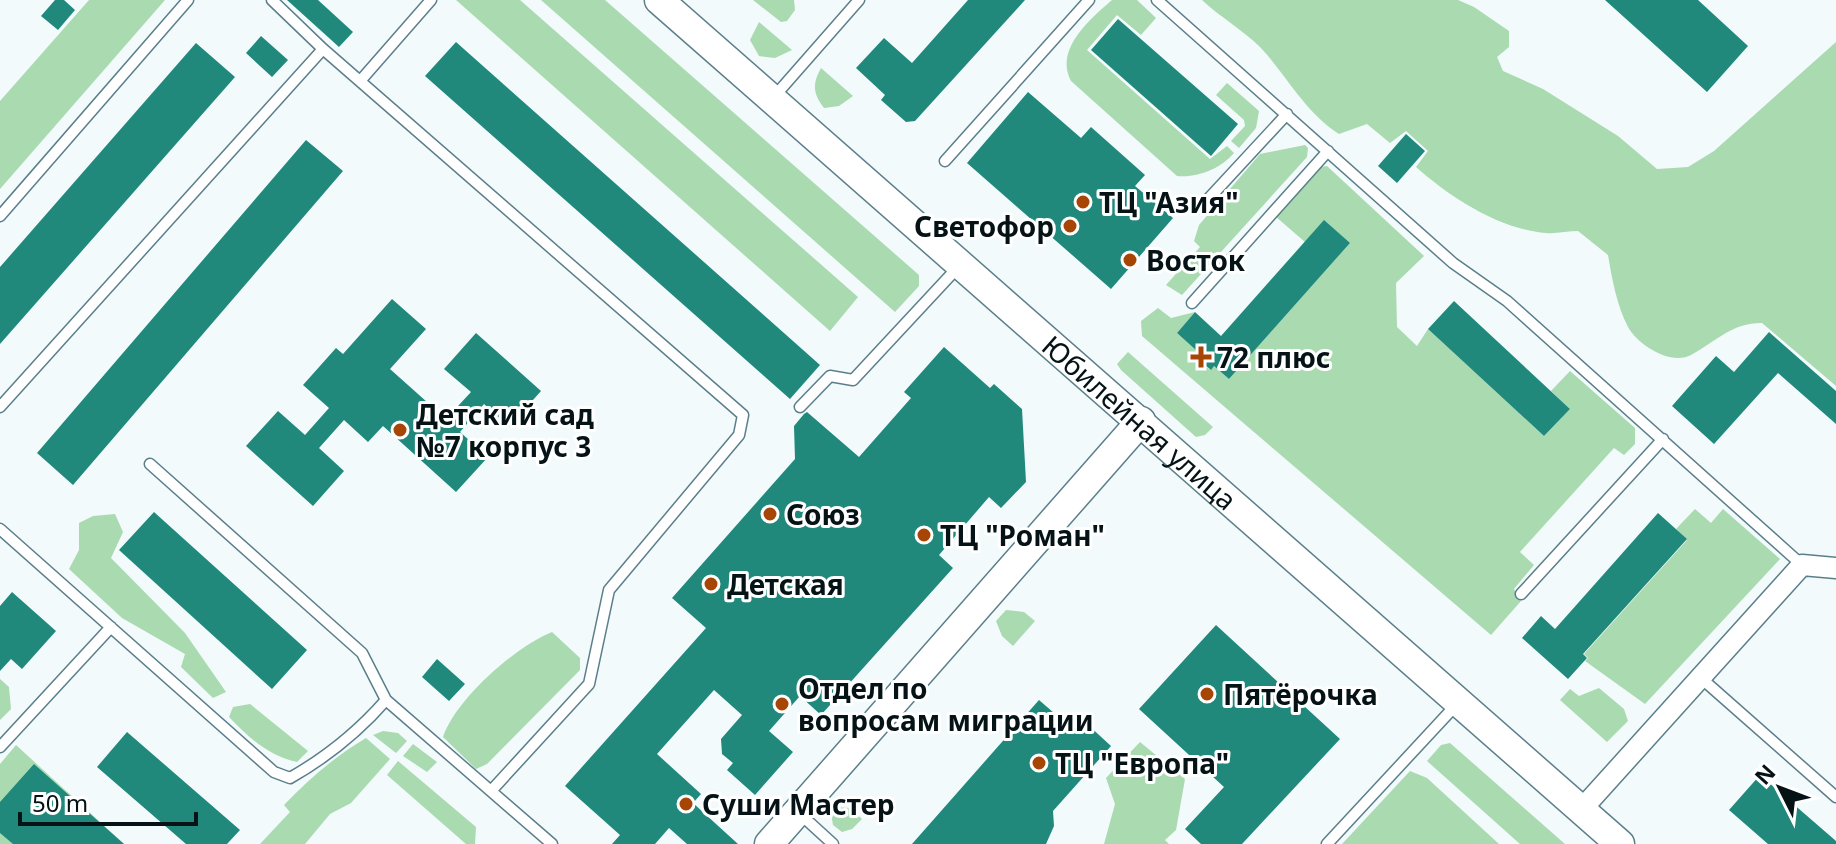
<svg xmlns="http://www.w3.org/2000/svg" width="1836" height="844" viewBox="0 0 1836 844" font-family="'Noto Sans',sans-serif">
<rect width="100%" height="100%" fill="#f2fafc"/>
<path fill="#a9dab0" d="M89,0H165L0,189V101Z
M456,0H520L858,297L830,331Z
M541,0H605L919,275V286L895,312Z
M753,0H794L795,10L787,21L781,22Z
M1112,0H1137L1156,18L1141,35L1117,15L1087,50L1210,159L1227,146L1234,153C1221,168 1199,178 1177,176L1071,81C1054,50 1090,19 1112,0Z
M1202,0H1458L1474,7L1509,31V47L1497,57L1503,71L1543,89L1618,136L1657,169L1688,167L1714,151L1836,42V386L1762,323C1731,323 1717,341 1691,355C1671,366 1638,345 1628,327C1617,306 1612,279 1608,255L1578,231C1568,231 1556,234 1546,233C1499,229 1451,198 1416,167L1428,151L1406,131L1390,143L1367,124L1339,134C1304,111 1288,77 1260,47C1243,30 1220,17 1202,0Z
M759,22L792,50L775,58L759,56L750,40Z
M821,68L853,96L839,106L824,108C813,94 812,84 821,68Z
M1227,83L1259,111L1256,128L1239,148L1231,141L1245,126L1244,120L1216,95Z
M1305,145L1308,148L1307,157L1182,295L1166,285L1200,247L1194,241L1199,225L1260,154Z
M1327,166L1424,256L1396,283L1397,327L1417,346L1428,329L1544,436L1570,409L1551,391L1570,371L1635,428V444L1624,455L1614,448L1520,552L1534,565L1514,589L1521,601L1491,635L1142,336L1141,321L1158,308L1171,318L1195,312L1177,333L1197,351L1194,355L1210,370L1214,366L1229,379L1350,243L1305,242L1275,216L1320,167Z
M1128,352L1213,427L1205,435L1196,437L1121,370L1117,364Z
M1695,509L1711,523L1723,509L1780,559L1645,704L1585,661L1588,658L1584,654L1687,540L1676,529Z
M115,514L123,532L111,558L185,633L226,692L213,698L181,667L185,654L122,618L69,569L79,550V523L93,516Z
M1006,610L1024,612L1035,621L1013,646L1002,636L996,621Z
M552,632L580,658V670L487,764L476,769L443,737C456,699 515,647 552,632Z
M0,679L9,687L11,709L0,720Z
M1599,688L1624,709L1628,721L1607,742L1560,700L1570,689L1579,696Z
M250,704L308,751L297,762C269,756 249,738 229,717L233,707Z
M383,731L398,733L407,741L396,753L373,735Z
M366,738L390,759L351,803L330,814L305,844H260L290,812L284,805C309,779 334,757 366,738Z
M1140,742L1185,779L1176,830L1165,840L1169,844H1104L1115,804L1106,778Z
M1450,743L1565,844H1520L1427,761L1441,745Z
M413,744L437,762L427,772L403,756Z
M16,745L124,844H0V764Z
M398,761L476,827L475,844H466L387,775Z
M1410,771L1427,778L1499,844H1342Z
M830,807L850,808L862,819L852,829L842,832L833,825Z"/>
<path fill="#20897c" d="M55,0H64L75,10L58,30L41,16Z
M287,0H318L353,32L339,47Z
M968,0H1025L915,121L906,122L881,100L885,95L856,68L884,38L912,63Z
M1605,0H1698L1748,46L1707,92Z
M1118,19L1238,124L1211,156L1091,50Z
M261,36L288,60L272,77L246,53Z
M456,42L820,365L790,399L425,76Z
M196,43L235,77L0,344V267Z
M1028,92L1081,138L1091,127L1145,175L1135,186L1173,218L1111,289L967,163Z
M1406,134L1425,151L1397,183L1378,166Z
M306,140L343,171L73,485L37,453Z
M1324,220L1350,243L1229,379L1214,366L1211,370L1193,355L1197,351L1177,333L1195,312L1221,336Z
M392,299L426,329L390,369L446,419L471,392L444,369L476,333L541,391L509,427L484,404L460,432L488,457L456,492L383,426L368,442L344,420L319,448L344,471L313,506L246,446L278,411L305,435L329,408L303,385L336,348L343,354Z
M1454,301L1570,409L1544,436L1428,329Z
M1769,332L1836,391V424L1778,373L1714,444L1672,406L1716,356L1734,372Z
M944,347L990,388L994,384L1022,409L1026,482L1001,508L989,497L939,555L953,568L821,715L800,696L769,731L793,752L755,795L727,770L733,763L722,754L721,739L742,715L714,690L657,754L701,794L693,803L738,844H687L669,828L655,844H612L620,835L565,786L706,628L672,598L795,459L794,426L804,414L807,412L859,457L911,398L904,392Z
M154,512L307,650L272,689L119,550Z
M1658,513L1687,539L1583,654L1587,658L1568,679L1522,638L1541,616L1555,629Z
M12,592L56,631L22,669L11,659L0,671V606Z
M1216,625L1340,739L1242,844H1201L1185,829L1224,787L1139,709Z
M437,659L465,684L449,701L422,677Z
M1039,700L1077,733L1086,723L1111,746L1053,811L1054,826L1046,844H912Z
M127,732L240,830L227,844H186L97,767Z
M34,764L124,844H13L0,833V802Z
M1760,775L1836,841V844H1768L1729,810Z"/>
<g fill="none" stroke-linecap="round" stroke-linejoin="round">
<g stroke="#5b7f8a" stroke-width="13">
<path id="lane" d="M272,0L323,49L743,415L739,435L609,590L589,684L491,791
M1157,0L1453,263L1507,301L1802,565
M361,80L431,0
M773,98L859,0
M945,161L1089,0
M1200,208L1287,114
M0,216L188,0
M1192,303L1328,151
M0,407L323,49
M800,407L830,376L853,380L960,265
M150,464L362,653L386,700
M0,529L274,772L290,778C327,757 358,732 386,700L552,844
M1521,594L1663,439
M1701,678L1836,797
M0,747L111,627
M799,813L833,844
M1327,844L1456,705"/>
</g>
<g stroke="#5b7f8a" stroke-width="23">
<path id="street" d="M1581,810L1802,565L1836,568"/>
</g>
<g stroke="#5b7f8a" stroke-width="31">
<g id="secondary">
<path id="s1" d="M659,0L1620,844"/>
<path d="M769,844L1141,421"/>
</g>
</g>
<use href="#lane" stroke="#fff" stroke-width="10"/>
<use href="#street" stroke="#fff" stroke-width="20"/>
<use href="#secondary" stroke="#fff" stroke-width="28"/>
</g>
<g fill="#a74504" stroke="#fff" stroke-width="3">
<circle cx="1083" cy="202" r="8"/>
<circle cx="1070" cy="226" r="8"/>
<circle cx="1130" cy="260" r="8"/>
<path d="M1197 345h8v8h8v8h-8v8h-8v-8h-8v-8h8z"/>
<circle cx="400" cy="430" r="8"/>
<circle cx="770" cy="514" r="8"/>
<circle cx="924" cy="535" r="8"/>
<circle cx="711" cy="584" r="8"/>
<circle cx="1207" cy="694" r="8"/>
<circle cx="782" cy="704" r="8"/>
<circle cx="1039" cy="763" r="8"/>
<circle cx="686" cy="804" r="8"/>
</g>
<g text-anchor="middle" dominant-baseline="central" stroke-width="6" stroke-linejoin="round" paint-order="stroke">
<g font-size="28" font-weight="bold" fill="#051216" stroke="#fff" text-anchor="start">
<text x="1099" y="202">ТЦ "Азия"</text>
<text x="1054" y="226" text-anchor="end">Светофор</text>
<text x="1146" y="260">Восток</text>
<text x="1217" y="357">72 плюс</text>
<text x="416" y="414">Детский сад<tspan x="416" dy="32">№7 корпус 3</tspan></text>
<text x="786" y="514">Союз</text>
<text x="940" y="535">ТЦ "Роман"</text>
<text x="727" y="584">Детская</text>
<text x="798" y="688">Отдел по<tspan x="798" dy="32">вопросам миграции</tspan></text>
<text x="1223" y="694">Пятёрочка</text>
<text x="1055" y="763">ТЦ "Европа"</text>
<text x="702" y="804">Суши Мастер</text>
</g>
<g font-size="28" fill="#051216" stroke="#fff">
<text stroke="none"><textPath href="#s1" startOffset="640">Юбилейная улица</textPath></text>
</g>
</g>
<g transform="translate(1780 788) rotate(312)" stroke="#ffffff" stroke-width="6" paint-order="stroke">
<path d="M0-6L14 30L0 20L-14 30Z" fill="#051216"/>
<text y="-12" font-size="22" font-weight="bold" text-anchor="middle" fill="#051216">N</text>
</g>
<path d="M20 812v12h176v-12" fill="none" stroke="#051216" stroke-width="4"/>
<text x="32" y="812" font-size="24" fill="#051216" stroke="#ffffff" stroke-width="6" paint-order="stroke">50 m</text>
</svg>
